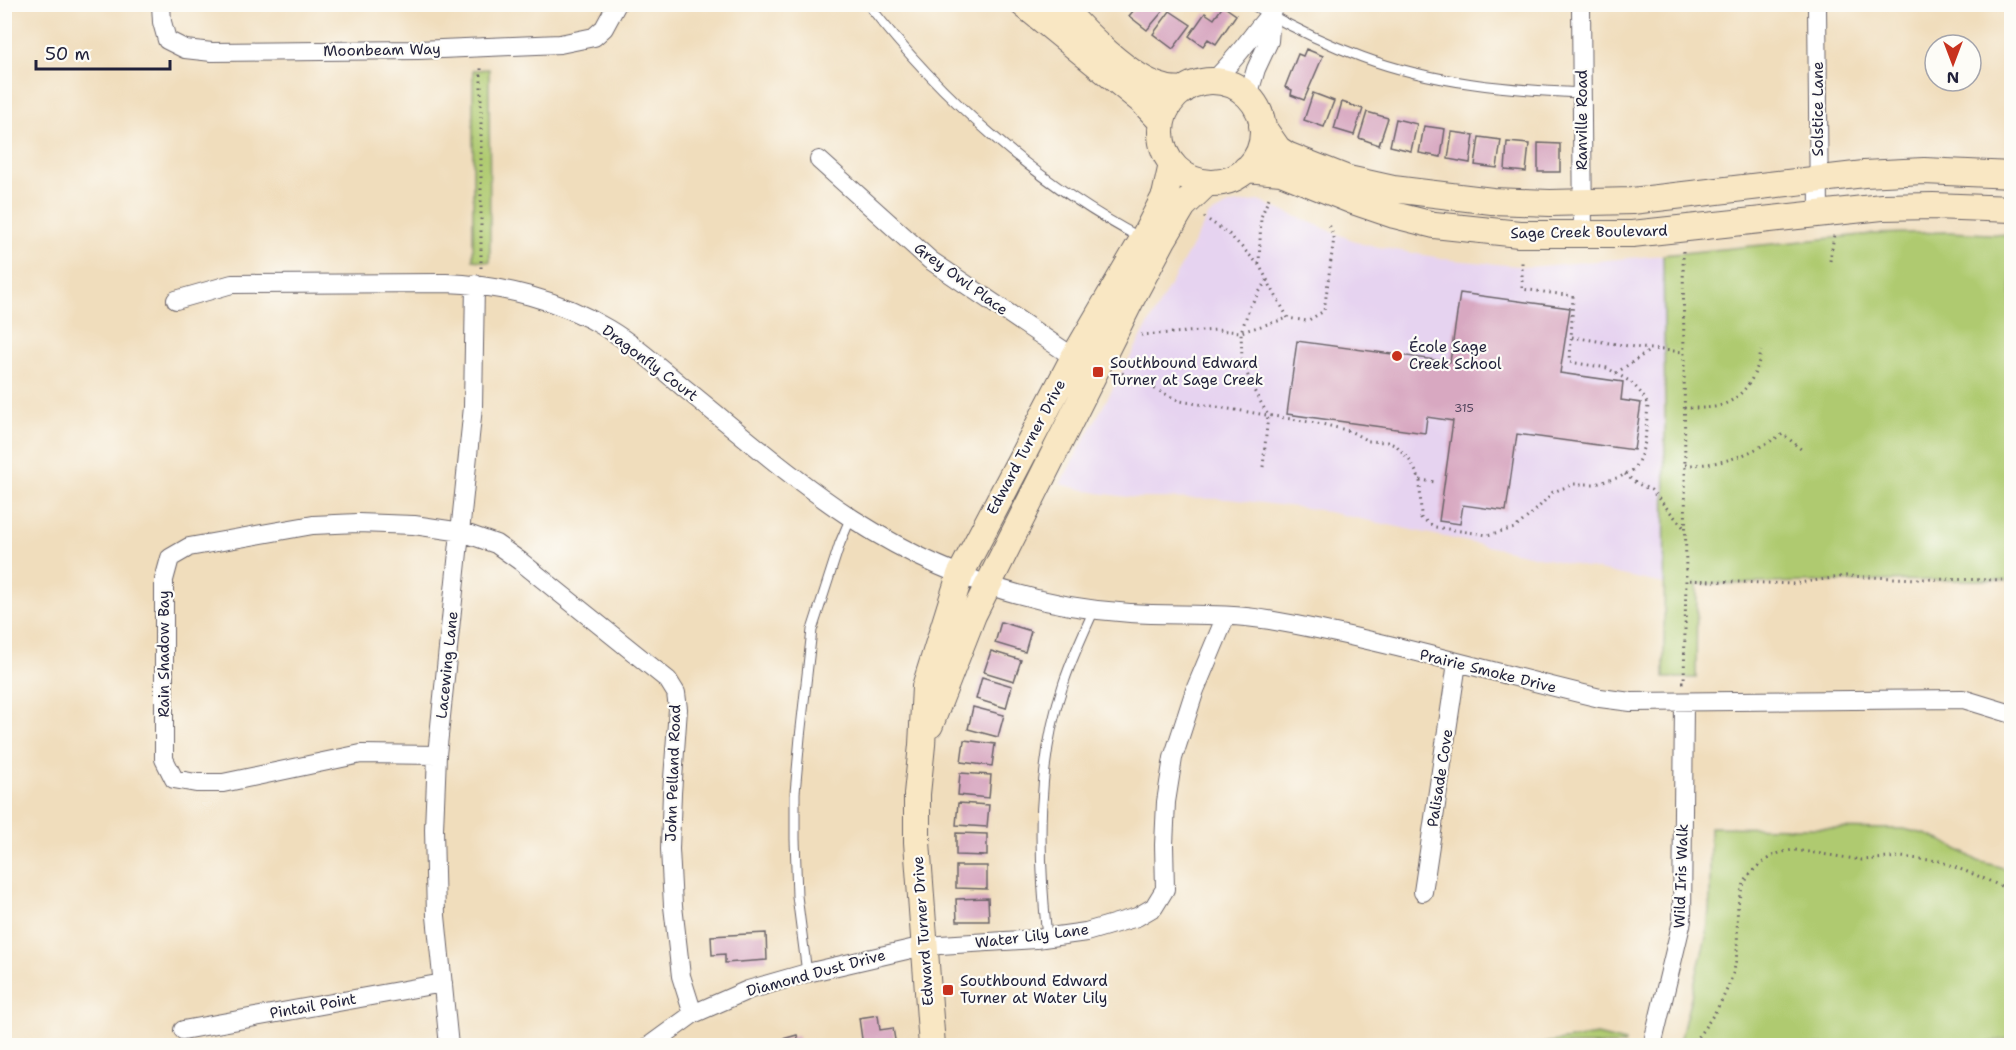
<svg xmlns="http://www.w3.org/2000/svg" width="2016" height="1050" viewBox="0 0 2016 1050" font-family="'Shantell Sans',sans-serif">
<rect width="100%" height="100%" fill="#fdfcf7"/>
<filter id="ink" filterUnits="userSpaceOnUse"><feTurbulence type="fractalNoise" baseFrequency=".0167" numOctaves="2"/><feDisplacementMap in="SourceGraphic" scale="12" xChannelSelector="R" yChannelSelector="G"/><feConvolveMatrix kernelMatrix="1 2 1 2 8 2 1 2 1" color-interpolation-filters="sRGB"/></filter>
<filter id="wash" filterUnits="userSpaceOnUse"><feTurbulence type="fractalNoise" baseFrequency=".008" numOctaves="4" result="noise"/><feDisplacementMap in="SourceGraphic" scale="24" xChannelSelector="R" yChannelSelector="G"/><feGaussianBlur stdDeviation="1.35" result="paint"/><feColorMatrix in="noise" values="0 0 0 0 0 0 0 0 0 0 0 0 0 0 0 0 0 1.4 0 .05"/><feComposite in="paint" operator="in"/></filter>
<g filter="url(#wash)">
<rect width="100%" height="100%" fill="#f0ddbc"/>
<path fill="#e6d3f0" d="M1259,201L1362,244L1452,260L1530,267L1663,255L1664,584L1314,509L1228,499L1136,498L1098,493L1060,484L1209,215L1231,204Z"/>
<path fill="#afca70" stroke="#687656" stroke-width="1.5" d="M489,69L490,262L473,260V70Z
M1948,232L2011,235V580C1906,579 1802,583 1697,584L1696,678H1664L1665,416L1663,255L1872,234Z
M1710,827L1903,829L1925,834L1943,841L1978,861L2011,870V1038L1974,1046L1679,1045L1707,933L1710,897Z
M1597,1035L1625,1042L1624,1045H1532Z
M1287,1036L1307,1039L1319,1045H1266L1273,1041Z"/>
<g id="blocks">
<path fill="#d8a8c1" d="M1139,4H1155L1163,11L1147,30L1129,16Z
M1223,6L1236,15L1216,44L1208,39L1203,46L1189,36L1205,13L1214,19Z
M1170,11L1191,25L1173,49L1153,34Z
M1306,49L1323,56L1304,100L1291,95L1292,90L1285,87L1298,54L1303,56Z
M1313,93L1334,101L1324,127L1304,120Z
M1342,102L1363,109L1354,135L1334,129Z
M1367,112L1388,118L1379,145L1359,138Z
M1396,119L1417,124L1411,151L1390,146Z
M1424,126L1445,129L1441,157L1419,153Z
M1452,132L1474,135L1470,163L1448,159Z
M1479,137L1501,140L1497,168L1475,165Z
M1507,142L1529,144L1526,172L1505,170Z
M1538,143L1560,144V172H1538Z
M1460,293L1570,308L1560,373L1623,382L1621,400L1641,403L1634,450L1517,434L1506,511L1463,505L1460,524L1439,521L1453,421L1427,417L1425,433L1287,414L1297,341L1450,362Z
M1001,622L1031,631L1025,652L995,643Z
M991,651L1021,660L1014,681L984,672Z
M982,677L1012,686L1006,708L976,699Z
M973,707L1004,715L998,737L968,729Z
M964,740L995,744L992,766L961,762Z
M960,773L991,775L989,798L958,795Z
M958,803L989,805L987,827L956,825Z
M956,833L987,834V856L956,855Z
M956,866H987V889L956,888Z
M988,898L989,921H957L956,899Z
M766,933L767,960L725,963V954L712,955L711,936Z
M878,1015L880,1030L893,1028L896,1046H863L859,1018Z
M797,1035L800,1046H781L779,1040Z"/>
</g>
</g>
<g filter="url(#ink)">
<use href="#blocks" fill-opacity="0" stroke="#6a6368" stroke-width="1.5"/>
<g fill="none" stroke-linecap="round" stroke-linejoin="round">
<g stroke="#6a6368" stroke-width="11">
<path id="lane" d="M868,4C940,97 1036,183 1141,238
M1251,4C1287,25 1324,43 1362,57C1432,83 1509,90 1583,93
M1047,937C1038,852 1036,765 1064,682C1072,658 1083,634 1094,610
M807,973L797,896L795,839V793L800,737L812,630L840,543L851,517"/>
</g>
<g stroke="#6a6368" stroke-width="20">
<path id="street" d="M161,4L162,22L167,40L185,49L212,52L418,50L560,44L594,37L604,28L617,4
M1581,4L1583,235
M1817,4L1819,213
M1212,82C1228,67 1240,52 1253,35C1261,24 1270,16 1276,4
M1250,99L1251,86L1256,69L1269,41L1271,15
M819,160L930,260L1082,363
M176,300L232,284L446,283C501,285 561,300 608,329C635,345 659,367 683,387C739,432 793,480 853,519C937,573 1030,607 1130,613C1176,616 1223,612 1269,620C1380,639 1490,672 1600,698L1631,702L1963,699L2012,714
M437,755L361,754L223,783H196L174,779L164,759V580L170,558L189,547L313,525L358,523L414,525L462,532L496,544L520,561L668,680L676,693L678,709L672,793L670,849L673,906L681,976L693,1014
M1423,892L1457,663
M183,1030L443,983
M449,1046L436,916L434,829L437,755L473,407L475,284
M649,1046L693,1014L748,990L807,973L924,946L1036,939L1086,932L1137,917L1154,907L1165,889L1164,845L1166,802L1173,758L1195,690L1226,616
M1652,1046L1682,921L1684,702"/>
</g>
<g stroke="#6a6368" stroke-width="28">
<path id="secondary" d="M1023,4L1144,103L1162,122
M1059,4C1083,31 1130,80 1165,88C1171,90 1178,89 1184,90
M1161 132a51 51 0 1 1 102 0a51 51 0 1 1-102 0Z
M1262,126L1278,149L1287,155L1348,179L1393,189L1492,201L1550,203L1632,201L1864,174L1924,171L2012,175
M1246,169L1281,172L1353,201L1394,215L1434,225L1519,234H1632L1882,207L1933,206L2012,209
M930,725L973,615L1132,298L1164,238L1183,206L1207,183
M932,1046L917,842V794L922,745L925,687L960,575L1074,357L1143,239L1165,196L1172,164"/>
</g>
<path stroke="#6a6368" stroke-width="3" stroke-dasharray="1.5 4.5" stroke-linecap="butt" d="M1204,217L1229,234L1259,265L1288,318L1307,321L1324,311L1334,238L1329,224
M1683,251L1686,580
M1830,261L1834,235
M1259,264L1261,217L1269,198
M481,268V64
M1141,335L1217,330L1241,332L1288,318
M1572,337L1641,348L1684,352
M1122,373L1180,401L1322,424L1350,431L1368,441L1387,442L1397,446L1411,462L1420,480L1421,518L1435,527L1487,535L1515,528L1536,510L1553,492L1574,484H1596L1620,477L1633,470L1640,458L1645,442L1648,405L1642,394L1631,382L1607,368L1570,362L1573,296L1522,289V258
M1616,373L1649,351
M1684,408C1696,408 1710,409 1722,405C1745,397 1758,373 1761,351
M1685,465C1727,465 1747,455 1783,434L1802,450
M1263,467L1268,415L1252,387L1242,359L1241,332L1250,306L1267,280
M1625,474L1636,483L1651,490L1685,529
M1420,480L1435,482
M1682,682H1684L1686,580L1792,584L1846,576L1918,579L2012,580
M1690,1046C1709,1024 1726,998 1734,970C1744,933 1725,895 1758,866C1770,856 1780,851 1795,850L1862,860L1901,857L1939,861L1978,876L2012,891"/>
<use href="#lane" stroke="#fff" stroke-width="9"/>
<use href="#street" stroke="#fff" stroke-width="18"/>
<use href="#secondary" stroke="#f9e7c3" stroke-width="26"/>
</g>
</g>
<g fill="#c8321e" stroke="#fdfcf7" stroke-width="2">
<circle cx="1397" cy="356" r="6"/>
<rect x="1092" y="366" width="12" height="12" rx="3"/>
<rect x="942" y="984" width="12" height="12" rx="3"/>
</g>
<g text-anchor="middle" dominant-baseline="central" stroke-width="4.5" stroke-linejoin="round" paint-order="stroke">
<g font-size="12" fill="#50445c">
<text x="1464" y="408">315</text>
</g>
<g font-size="15" fill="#22223b" stroke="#fdfcf7">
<text transform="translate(382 50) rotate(-1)">Moonbeam Way</text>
<text transform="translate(1818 109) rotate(-90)">Solstice Lane</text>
<text transform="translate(1582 120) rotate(-90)">Ranville Road</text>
<text transform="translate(1589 232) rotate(-1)">Sage Creek Boulevard</text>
<text transform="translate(961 279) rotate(36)">Grey Owl Place</text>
<text transform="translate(650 363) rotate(37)">Dragonfly Court</text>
<text transform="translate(1026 447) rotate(-62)">Edward Turner Drive</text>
<text transform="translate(164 654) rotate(-90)">Rain Shadow Bay</text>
<text transform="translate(447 665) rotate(-84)">Lacewing Lane</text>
<text transform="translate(1488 671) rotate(14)">Prairie Smoke Drive</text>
<text transform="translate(673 773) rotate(-88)">John Pelland Road</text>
<text transform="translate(1440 778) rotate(-81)">Palisade Cove</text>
<text transform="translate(1681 876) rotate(-88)">Wild Iris Walk</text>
<text transform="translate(923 931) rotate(-94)">Edward Turner Drive</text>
<text transform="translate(1032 936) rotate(-7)">Water Lily Lane</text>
<text transform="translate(816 973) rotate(-15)">Diamond Dust Drive</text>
<text transform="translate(313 1006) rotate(-10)">Pintail Point</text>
</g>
<g font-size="15" fill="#22223b" stroke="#fdfcf7" text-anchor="start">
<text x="1409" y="347">École Sage<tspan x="1409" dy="17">Creek School</tspan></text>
<text x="1110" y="363">Southbound Edward<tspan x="1110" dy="17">Turner at Sage Creek</tspan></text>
<text x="960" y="981">Southbound Edward<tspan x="960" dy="17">Turner at Water Lily</tspan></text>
</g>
</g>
<rect width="2016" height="1050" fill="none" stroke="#fdfcf7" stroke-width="24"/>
<g transform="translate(1953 63) rotate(180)"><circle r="28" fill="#fdfcf7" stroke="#a5a5ac" stroke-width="1.5"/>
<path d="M0-4.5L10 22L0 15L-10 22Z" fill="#c8321e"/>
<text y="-9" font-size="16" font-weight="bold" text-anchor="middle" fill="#22223b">N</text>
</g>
<path d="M36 60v9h134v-9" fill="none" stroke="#22223b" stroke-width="3"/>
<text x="45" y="60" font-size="18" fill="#22223b" stroke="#fdfcf7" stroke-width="4.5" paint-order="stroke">50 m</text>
</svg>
